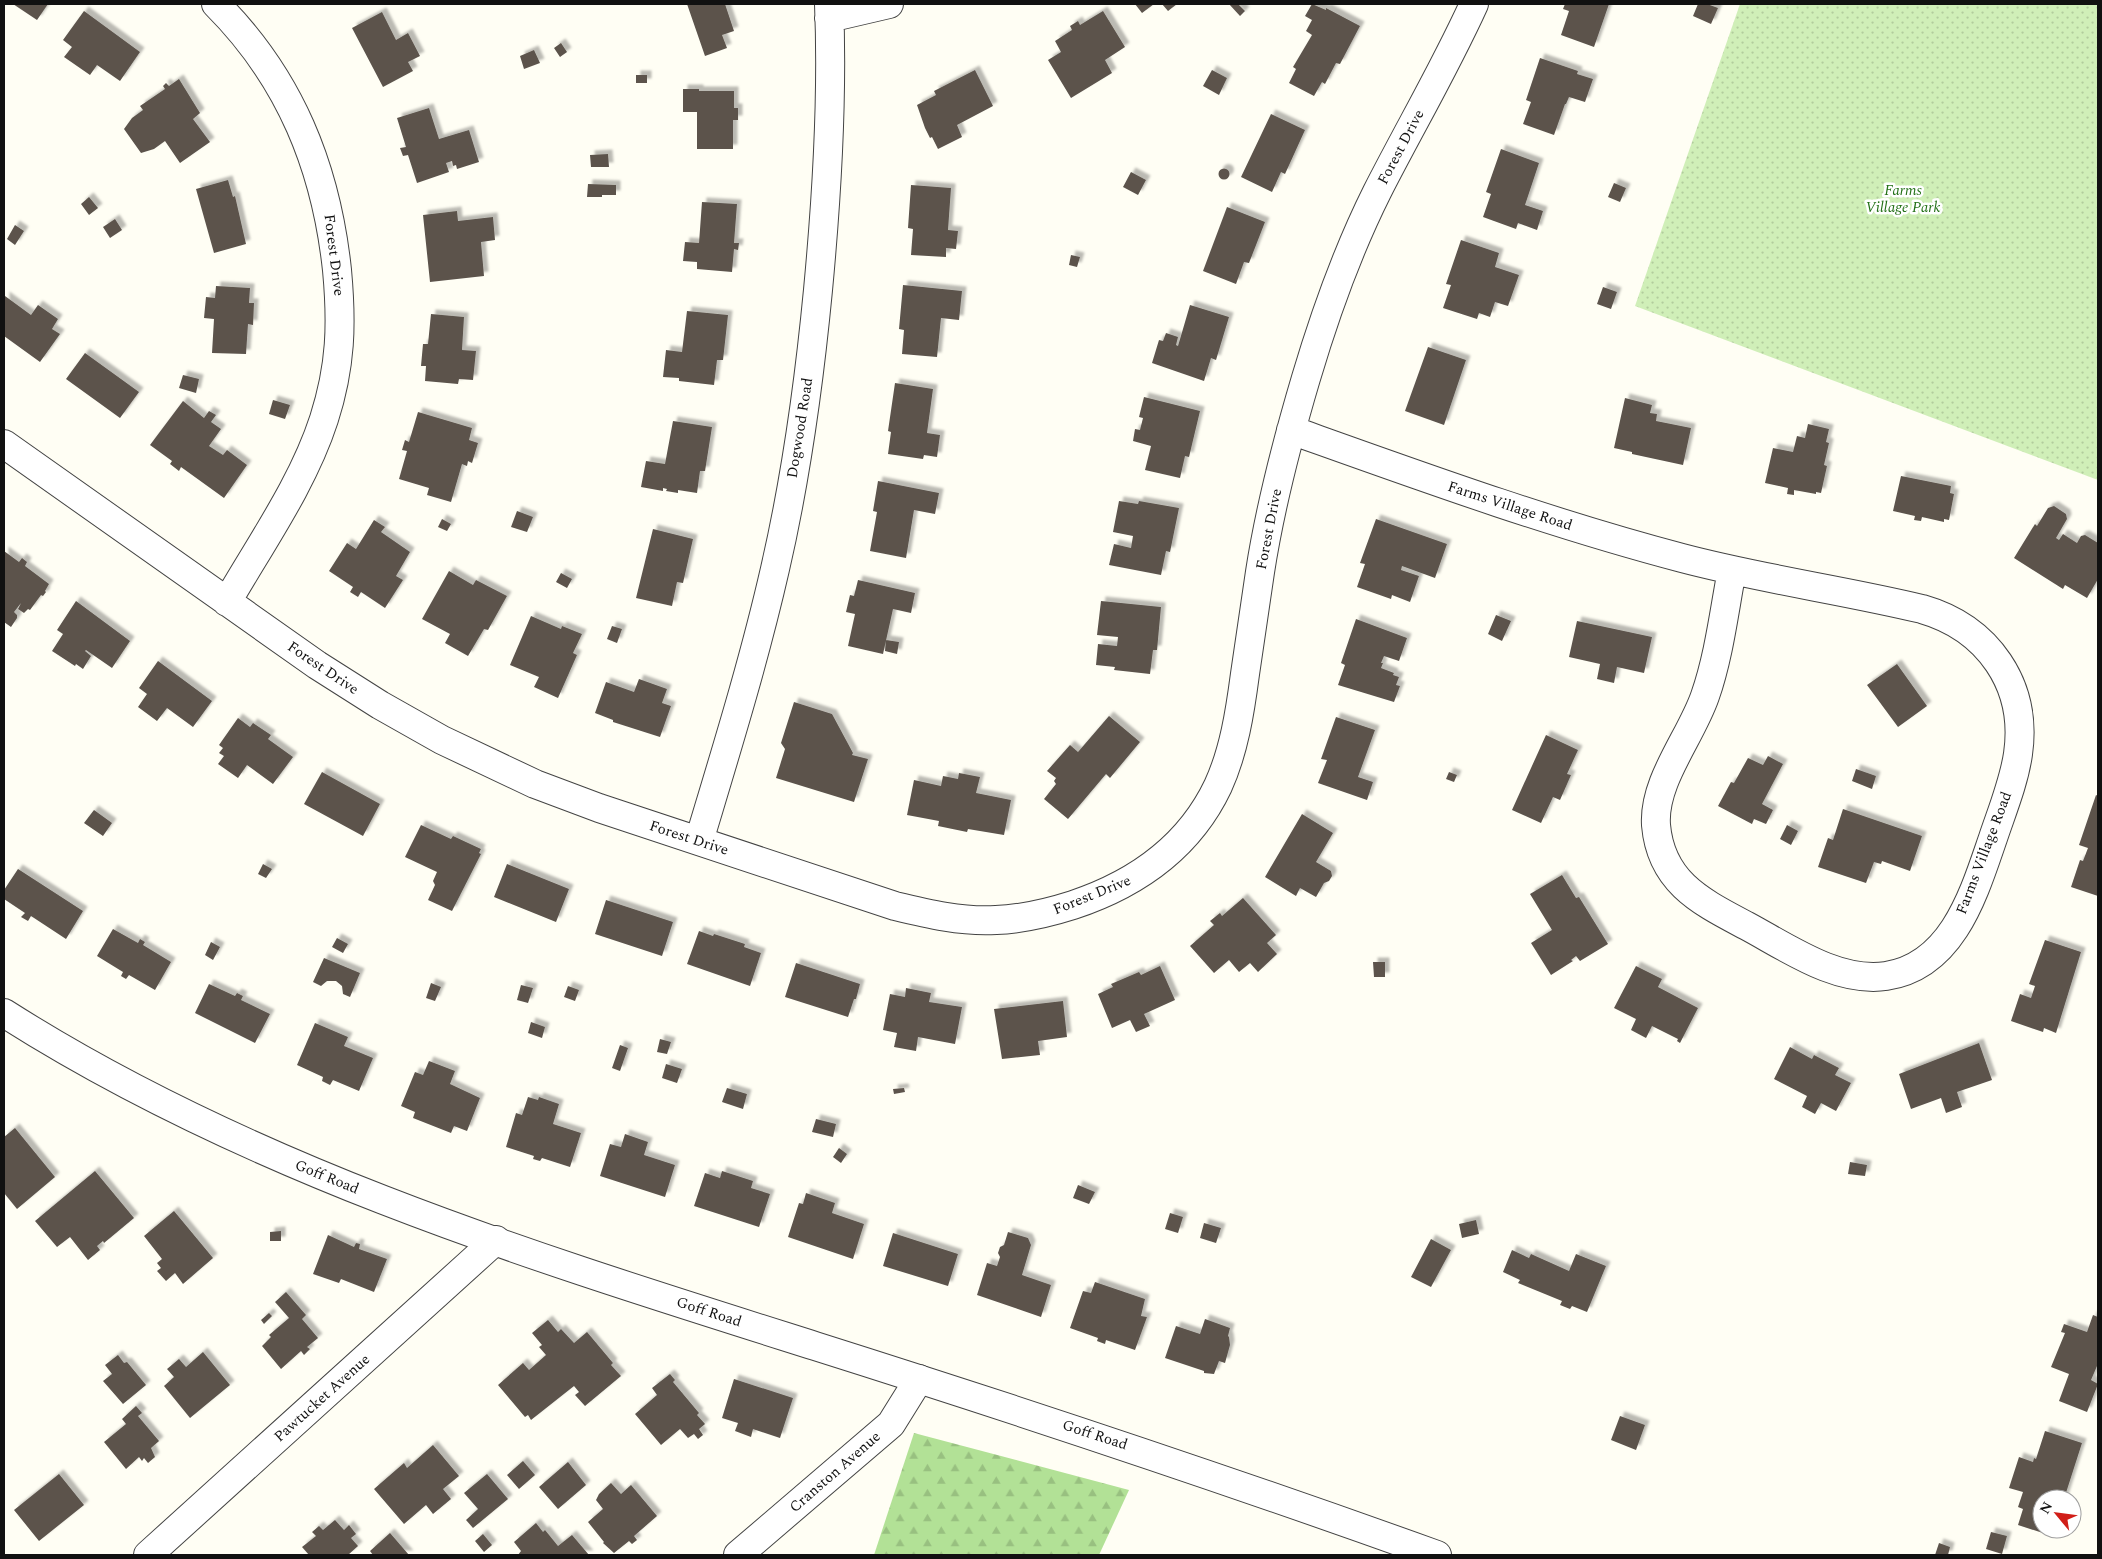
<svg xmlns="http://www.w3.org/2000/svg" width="2102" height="1559" viewBox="0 0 2102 1559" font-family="Spectral,serif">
<defs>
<pattern id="forest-firs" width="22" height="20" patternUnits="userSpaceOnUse" patternTransform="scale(1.25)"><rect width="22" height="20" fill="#b2e196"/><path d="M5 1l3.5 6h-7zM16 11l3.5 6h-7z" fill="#98c080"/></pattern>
<pattern id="park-dots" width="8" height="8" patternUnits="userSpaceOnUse" patternTransform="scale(1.25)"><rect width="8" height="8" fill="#d0efb8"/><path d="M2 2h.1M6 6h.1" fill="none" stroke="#b2cc9d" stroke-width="1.8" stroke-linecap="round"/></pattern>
<filter id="shadow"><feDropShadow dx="4.5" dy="-4.5" stdDeviation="1" flood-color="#0004"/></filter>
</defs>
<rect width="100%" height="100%" fill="#fffef4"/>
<path fill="url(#forest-firs)" d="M914,1433L1129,1490L1099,1555H874Z"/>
<path fill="url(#park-dots)" d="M1740,4H2098V480L1635,306Z"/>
<path fill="#5b534c" filter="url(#shadow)" d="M13,4H48L37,20Z
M687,4H725L734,31L722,35L727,48L705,56Z
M1135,4H1154L1142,13Z
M1162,4H1177L1168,11Z
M1229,4H1238L1245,11L1240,16Z
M1312,4L1326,10V8L1360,26L1340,64L1336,63L1325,84L1322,82L1314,96L1289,83L1296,69L1293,67L1312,35L1306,31L1312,20L1305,16Z
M1565,4H1609L1594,47L1561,35L1569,11L1563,9Z
M1698,4H1707L1718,8L1711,24L1693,16Z
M84,11L140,52L120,81L97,65L90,75L64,57L72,47L63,40Z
M1103,11L1125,47L1105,60L1112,73L1071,98L1048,60L1061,52L1055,41L1072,30L1070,26L1078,21L1080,25Z
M382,12L396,40L408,33L420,56L408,62L413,71L383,87L352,28Z
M561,43L567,52L560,57L554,48Z
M534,50L540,63L524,69L520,56Z
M1540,58L1578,71L1577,74L1593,79L1585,102L1569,97L1566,104H1565L1554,135L1523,124L1531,102L1526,100Z
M975,70L993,106L957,125L962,137L938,149L932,137L930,138L925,128L917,105L936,95L934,91Z
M1212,70L1227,78L1219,95L1203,86Z
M636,75H647V83H636Z
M179,79L200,113L193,119L210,142L180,163L165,141L154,149L141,153L124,129L132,118L143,110L140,106L165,89L163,86L166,83L169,86Z
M683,89H699V91H734V108H738V120H733V149H697V112H683Z
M429,108L439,139L469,130L479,162L457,169L456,165L453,166L452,161L446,163L449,172L417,183L408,155L403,156L400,148L406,147L397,118Z
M1271,114L1305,130L1285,174L1281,172L1272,192L1241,177Z
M1501,149L1539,163L1525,205L1543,211L1537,230L1518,223L1516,229L1483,217L1491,194L1486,192Z
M608,154L609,167H591L590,155Z
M1218.5 174a5.5 5.5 0 1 1 11 0a5.5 5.5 0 1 1-11 0Z
M1131,172L1146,180L1138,195L1123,187Z
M228,180L233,197L235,196L246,244L214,253L196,189Z
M1614,183L1626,188L1620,202L1608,197Z
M588,184L616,185V195H602V197H587Z
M911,185L951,188L948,230L958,231L956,249L946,248V257L911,255L913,229L908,228Z
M89,197L98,208L89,215L81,204Z
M702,202L737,204L734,243H739L738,250L734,249L732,272L697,269V262L683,261L685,242L699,243Z
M1227,207L1265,222L1249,263L1244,262L1236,284L1203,271Z
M457,211L458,221L493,217L495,240L481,242L484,276L430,282L423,215Z
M115,219L122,230L110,238L103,227Z
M15,225L24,231L15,245L7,239Z
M1461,240L1499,253L1495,267L1519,275L1508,306L1495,302L1490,317L1479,313L1477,319L1443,308L1451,285L1446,284Z
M1071,255L1080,257L1077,267L1069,265Z
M903,285L962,291L959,320L941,318L937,357L902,354L904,330L899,329Z
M216,286L250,288L249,303H254L253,325L248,324L246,354L212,353L214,319L204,318L206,297L215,298Z
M1603,287L1617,292L1611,309L1597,304Z
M5,296L31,315L38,305L58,319L52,329L60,334L40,362L4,336Z
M1190,305L1229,317L1216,360L1211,358L1204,381L1152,363L1159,340L1163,341L1166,333L1178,337L1176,345L1178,346Z
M687,311L728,315L723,360H717L714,385L679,381V378L663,377L666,350L682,352Z
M431,314L464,317L462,350L476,351L473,380L459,379L458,384L425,381L426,366H421L423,344H428Z
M1428,347L1466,360L1444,425L1405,411Z
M85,353L139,392L120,418L66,379Z
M183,375L199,379L196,393L179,388Z
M895,383L933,389L927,433L940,435L937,457L924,455L923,459L888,454L891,432L888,431Z
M1144,397L1200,411L1189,457L1185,456L1180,478L1145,470L1151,446L1133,441L1135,429L1140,430L1143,418L1139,417Z
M1625,398L1652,405L1650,413L1657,414L1656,421L1691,428L1683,465L1632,454V452L1614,448Z
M273,400L290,405L285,419L269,414Z
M183,401L204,418L209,411L216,415L211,422L221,429L209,446L223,455L227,450L247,465L224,498L181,467L179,471L170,464L172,461L150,445Z
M418,412L472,428L469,440L478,443L472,463L468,461L467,466L462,464L451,502L427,495L429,488L399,479L407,451L402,450L405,440L409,442Z
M673,421L712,427L705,471H700L697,493L678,490V493L666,491L667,489L663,488V491L641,487L646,461L665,464Z
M1808,424L1829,429L1826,442L1829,443L1824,465L1827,466L1821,493L1816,492V494L1794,490V495L1787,494L1788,488L1765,483L1773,448L1793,452L1797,436L1805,438Z
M1901,476L1951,486L1950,493L1954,494L1949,520L1944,519V522L1922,517L1921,521L1914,520L1915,516L1893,511Z
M878,481L939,493L935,514L914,510L906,558L870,551L877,512L873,511Z
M1119,501L1138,504L1139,501L1179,508L1170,552L1166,551L1161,575L1109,565L1114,544L1131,548L1133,536L1113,532Z
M2054,506L2066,514L2067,519L2056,538L2059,540L2063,534L2077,543L2081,536L2085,535L2098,543V579L2087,598L2065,585L2063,589L2014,558L2035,524L2037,526L2048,508Z
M517,511L533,517L527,532L511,527Z
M442,519L451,524L447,531L438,527Z
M1376,519L1447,544L1435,578L1402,566L1401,570L1419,576L1410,602L1392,595L1391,599L1357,587L1365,564L1360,563Z
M374,520L385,527L381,532L410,552L396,576L403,580L385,608L361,592L358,597L350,592L353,587L329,571L347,543L356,549Z
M653,529L693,539L683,583L677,582L672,606L636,598Z
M4,551L19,562L22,558L27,562L25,566L49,584L45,591L46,592L43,596L41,595L30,610L28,609L24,613L18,609L21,603L14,612L17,615V618L11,627L4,622Z
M449,571L473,585L476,580L507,596L488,630L484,629L468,656L445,643L450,634L422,619Z
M561,573L572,579L567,588L556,582Z
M858,580L915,593L911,613L893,609L883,654L848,646L855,614L846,612L850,595L854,596Z
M76,601L130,641L112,668L86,650L85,651L91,656L83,669L76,664L75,666L52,651L63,634L57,630Z
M1101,601L1161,607L1157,650H1153L1150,674L1114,670L1115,667L1096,665L1098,644L1117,646L1118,637L1097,635Z
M1496,615L1511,621L1502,641L1488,634Z
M531,616L561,629L562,626L582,634L573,653L577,655L558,698L534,687L539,677L510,665Z
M1356,619L1407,638L1399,661L1384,656L1381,663H1383L1381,668L1394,673L1393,675L1399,677L1396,685L1400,686L1394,702L1338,685L1345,665L1341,663Z
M1577,621L1652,637L1644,673L1617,667L1614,683L1597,679L1600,664L1569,657Z
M612,626L622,629L617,643L607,639Z
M886,640L899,642L897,654L885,651Z
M158,661L212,701L193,727L167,708L157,721L138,707L147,694L139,688Z
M1897,664L1927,706L1898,727L1867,685Z
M639,679L667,689L662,703L671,706L660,737L613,722V720L595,713L606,682L634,692Z
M794,702L832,714L853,753L852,755L868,759L854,802L776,778L785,749L781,743Z
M1109,716L1140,742L1110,778L1106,774L1068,819L1044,799L1056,784L1054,781L1056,778L1047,771L1070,745L1078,752Z
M1336,717L1375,730L1358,777L1373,782L1367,800L1318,783L1327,760L1321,759Z
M238,718L250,727L253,723L271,735L268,739L293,757L273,784L247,765L238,778L218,764L224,756L219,753L223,748L219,745Z
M1546,735L1578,750L1567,774L1571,775L1560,800L1553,797L1541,823L1512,810Z
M1768,756L1783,764L1762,804L1773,810L1766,824L1754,819L1752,824L1718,806L1731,782L1734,783L1748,758L1763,765Z
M1856,769L1876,776L1872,789L1852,781Z
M322,772L380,804L363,836L304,804Z
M1449,772L1457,775L1454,782L1446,779Z
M959,773L980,777L976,793L1011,800L1004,835L968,829L967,832L938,826L939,821L907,815L914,780L941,786L943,776L958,779Z
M2096,795L2098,796V896L2071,887L2080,860L2083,861L2088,848L2079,845Z
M1843,809L1922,836L1910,871L1882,861L1881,864L1874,862L1866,883L1818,867L1828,838L1833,840Z
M94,810L112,823L103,836L84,823Z
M1302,814L1333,833L1316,862L1331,871L1332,876L1329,881L1324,883L1316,897L1300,888L1296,896L1265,877Z
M421,825L451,839L453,836L481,849L479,853L481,854L452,911L428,900L435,885L433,881L437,872L405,857Z
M1787,825L1798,831L1791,845L1780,839Z
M263,864L272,869L266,878L258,874Z
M507,864L569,889L556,922L494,897Z
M18,869L83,911L66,939L31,916L28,921L21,917L25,913L4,899V890Z
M1562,875L1576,898L1579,897L1608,944L1580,961L1576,956L1571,960L1573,961L1551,975L1531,943L1552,930L1530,894Z
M1243,898L1276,935L1267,943L1277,954L1258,972L1250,963L1239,972L1229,960L1214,973L1190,946L1214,925L1210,921L1220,913L1222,916Z
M606,900L673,922L662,956L595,934Z
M113,929L138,943L140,939L145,942L143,945L171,962L155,990L129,975L126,979L121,976L123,972L97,956Z
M699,931L713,936L714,934L745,944L744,947L761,953L750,986L687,964Z
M337,938L348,944L343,953L332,947Z
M2045,940L2081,952L2056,1033L2044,1028L2043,1032L2011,1021L2020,994L2031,998L2035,986L2029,984Z
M211,942L220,947L213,960L205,955Z
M324,958L360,973L350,997L343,994L342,986L336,981H327L321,986L313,982Z
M1373,962H1385V977H1374Z
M796,963L860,984L856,999H854L848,1017L785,997Z
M1160,966L1175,1000L1144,1014L1150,1026L1136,1032L1130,1020L1112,1028L1098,994L1113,987L1111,984L1139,972L1141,975Z
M1636,966L1662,979L1658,987L1698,1008L1680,1043L1677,1041L1678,1039L1652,1026L1646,1038L1631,1030L1636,1019L1614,1008Z
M431,983L441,987L435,1001L426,998Z
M209,984L235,996L237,993L243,996L241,1000L270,1014L255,1043L195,1013Z
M521,985L533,988L528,1003L517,1000Z
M568,986L579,990L575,1001L564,997Z
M906,988L931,993L929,1002L962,1007L955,1044L918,1037L916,1051L894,1047L897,1033L883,1030L890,994L905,997Z
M1063,1001L1067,1037L1038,1041L1040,1055L1002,1059L994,1009Z
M531,1022L545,1027L542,1038L528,1033Z
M315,1023L348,1037L344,1046L373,1058L359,1091L333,1080L330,1085L322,1081L323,1077L297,1065Z
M660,1039L671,1042L667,1054L657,1052Z
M1979,1043L1992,1080L1957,1092L1962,1107L1946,1113L1941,1098L1911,1109L1899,1074Z
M620,1045L628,1048L620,1071L612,1068Z
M1790,1047L1812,1059L1814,1055L1839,1068L1835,1075L1851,1083L1836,1111L1821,1103L1815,1114L1802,1107L1807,1096L1774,1079Z
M429,1061L455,1071L450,1084L480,1098L467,1131L454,1126L451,1133L413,1118L415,1112L401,1106L415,1072L423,1075Z
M666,1064L682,1069L677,1083L662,1078Z
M727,1088L747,1094L743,1109L722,1102Z
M904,1088L905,1092L894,1094L893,1089Z
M528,1097L538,1100L539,1097L559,1104L553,1124L581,1133L570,1167L542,1158L540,1161L533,1159L534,1156L506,1147L516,1113L522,1115Z
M816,1119L836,1124L833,1137L812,1132Z
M15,1128L55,1177L17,1209L4,1193V1137Z
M625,1134L648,1142L644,1155L675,1165L665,1197L600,1176L610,1144L621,1147Z
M839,1148L847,1154L841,1163L833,1157Z
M1850,1162L1867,1165L1865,1176L1848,1174Z
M95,1171L134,1218L104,1243L103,1241L97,1246L100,1250L88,1260L70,1237L57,1247L35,1221Z
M722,1171L753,1181L751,1188L770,1194L759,1227L694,1206L705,1173L720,1178Z
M1078,1185L1095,1192L1089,1204L1073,1198Z
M806,1193L835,1203L832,1213L864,1224L853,1259L788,1237L799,1203L803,1204Z
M174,1211L213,1258L183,1284L175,1273L166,1281L157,1271L161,1268L157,1263L162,1259L144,1236Z
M1170,1213L1183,1217L1178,1233L1165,1229Z
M1476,1220L1479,1234L1462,1238L1459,1224Z
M1204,1223L1221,1228L1216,1243L1200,1238Z
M281,1231V1241H270V1232Z
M1008,1232L1028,1238L1031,1245L1022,1275L1051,1285L1041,1317L977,1295L987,1263L997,1266L1000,1257L998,1253L1000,1247L1004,1245Z
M893,1233L958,1254L948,1286L883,1266Z
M328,1235L354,1247L356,1243L360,1244L359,1249L387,1259L374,1292L341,1279L339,1283L313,1274Z
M1431,1239L1451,1250L1431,1287L1411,1277Z
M1512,1250L1529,1258L1531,1254L1569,1271L1576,1254L1606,1266L1587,1312L1572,1306L1570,1309L1560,1305L1562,1301L1518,1283L1520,1280L1503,1272Z
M1095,1282L1145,1299L1141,1316L1147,1317L1135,1350L1106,1340L1105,1344L1097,1341L1098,1338L1070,1328L1083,1291L1091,1293Z
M286,1292L306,1315L302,1319L318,1338L307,1347L310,1349L304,1355L301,1351L281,1369L262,1346L271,1337L269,1335L289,1318L275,1302Z
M269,1313L272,1316L264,1324L261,1320Z
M2093,1315L2098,1317V1366H2097L2091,1380L2098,1384L2087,1412L2059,1401L2069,1374L2051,1367L2065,1333L2061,1332L2064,1324L2087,1332Z
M1205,1319L1230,1328L1228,1336L1229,1337L1230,1345L1225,1363L1219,1361L1214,1374L1204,1373V1371L1165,1358L1176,1326L1200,1334Z
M548,1320L558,1332L561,1329L574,1343L587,1332L613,1363L611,1365L621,1376L585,1406L575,1395L579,1392L574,1386L531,1420L528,1415L525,1417L498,1385L523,1363L529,1370L546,1355L539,1347L542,1345L532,1333Z
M203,1352L230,1385L190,1418L164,1386L174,1377L167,1369L179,1359L186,1367Z
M118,1355L124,1363L127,1362L146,1385L123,1404L103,1381L112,1374L105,1365Z
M670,1374L675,1380L673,1382L699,1413L697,1415L705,1424L699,1429L703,1435L698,1439L694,1434L688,1438L680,1429L661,1445L635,1414L657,1395L652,1388Z
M734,1379L793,1398L780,1438L753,1429L751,1437L735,1431L738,1423L722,1418Z
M136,1406L142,1413L138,1416L159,1441L151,1448L155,1457L148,1463L144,1458L142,1461L139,1457L126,1469L104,1442L126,1424L122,1419Z
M1620,1416L1645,1425L1636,1450L1611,1440Z
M2045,1431L2082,1443L2064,1499H2042V1529H2054L2052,1536L2018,1525L2023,1509L2018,1507L2023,1492L2009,1488L2019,1457L2033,1462L2034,1458L2036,1459Z
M433,1445L459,1476L443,1489L451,1499L433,1514L426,1505L404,1524L374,1489L404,1463L407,1468Z
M523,1461L535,1475L519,1489L507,1475Z
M568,1462L586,1485L558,1509L539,1487Z
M59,1474L84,1505L39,1541L14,1510Z
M487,1474L508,1499L473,1528L466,1520L478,1509L464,1493Z
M611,1483L621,1494L631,1485L657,1516L634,1536L637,1540L632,1544L629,1541L614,1553L603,1543L604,1542L588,1522L603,1509L596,1500L599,1494Z
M335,1520L344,1530L349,1525L356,1534L351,1538L358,1546L348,1555H309L302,1547L316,1536L312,1532L319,1526L323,1530Z
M536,1523L543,1532L545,1530L558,1546L572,1535L589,1555H518L521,1551L514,1542Z
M1991,1532L2007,1536L2002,1554L1986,1549Z
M390,1533L409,1555H373L370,1551Z
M483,1534L492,1545L484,1552L475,1541Z
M1939,1543L1950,1547L1948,1555H1935Z"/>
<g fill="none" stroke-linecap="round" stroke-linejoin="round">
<g stroke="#444" stroke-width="30">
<path id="minor" d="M216,4C290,78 326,167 337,270C342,324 341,366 324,419C303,484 261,543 227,602
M829,18L889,4
M1291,430C1420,476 1549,523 1682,558C1761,579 1843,590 1922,609C1988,628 2028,685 2018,754C2014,782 2002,811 1993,838C1974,893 1953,966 1886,976C1837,983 1788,948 1747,926C1702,902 1661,883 1656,825C1653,781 1691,737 1705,696C1719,656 1724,612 1732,570
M4,444L317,665L380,705L442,740L535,784L599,808L895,906C928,914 962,922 996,920C1023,919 1048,913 1073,905C1136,884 1189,847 1218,786C1234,751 1240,712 1245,674C1250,640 1255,606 1260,572C1270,507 1287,442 1306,378C1325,314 1347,252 1377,192C1409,129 1445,68 1474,4
M699,841C726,751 754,661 775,569C796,478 809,384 818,290C827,195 833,99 829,4
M148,1555L496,1240
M738,1555L891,1424L919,1379"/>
</g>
<g stroke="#444" stroke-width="30">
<path id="tertiary" d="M4,1013C252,1171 537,1258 815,1346C1024,1412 1231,1481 1437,1555"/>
</g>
<use href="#minor" stroke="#fff" stroke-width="28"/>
<use href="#tertiary" stroke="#fff" stroke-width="28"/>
</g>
<g text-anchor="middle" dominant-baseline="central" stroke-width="5" stroke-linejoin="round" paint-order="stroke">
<g font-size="15" fill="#111" stroke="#fff">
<text transform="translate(1401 147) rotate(-62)">Forest Drive</text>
<text transform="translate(334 255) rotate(83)">Forest Drive</text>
<text transform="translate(800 428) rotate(-81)">Dogwood Road</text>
<text transform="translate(1510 506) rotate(18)">Farms Village Road</text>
<text transform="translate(1269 529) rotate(-79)">Forest Drive</text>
<text transform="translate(323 668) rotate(34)">Forest Drive</text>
<text transform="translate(689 838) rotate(18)">Forest Drive</text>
<text transform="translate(1984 853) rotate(-69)">Farms Village Road</text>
<text transform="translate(1092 895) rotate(-22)">Forest Drive</text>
<text transform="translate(327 1177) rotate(22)">Goff Road</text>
<text transform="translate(709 1312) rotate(18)">Goff Road</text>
<text transform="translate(322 1398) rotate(-42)">Pawtucket Avenue</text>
<text transform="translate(1095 1435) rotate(18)">Goff Road</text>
<text transform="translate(835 1472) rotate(-41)">Cranston Avenue</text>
</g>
<g font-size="15" font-style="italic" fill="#247118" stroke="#fff">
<text x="1903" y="190">Farms<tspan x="1903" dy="17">Village Park</tspan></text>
</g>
</g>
<rect width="2102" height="1559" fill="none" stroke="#111111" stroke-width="10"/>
<g transform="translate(2057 1514) rotate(299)"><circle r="24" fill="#ffffff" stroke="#a0a0a0"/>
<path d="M0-4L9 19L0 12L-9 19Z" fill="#d11e18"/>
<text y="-8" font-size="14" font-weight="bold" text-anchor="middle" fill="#111111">N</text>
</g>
</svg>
